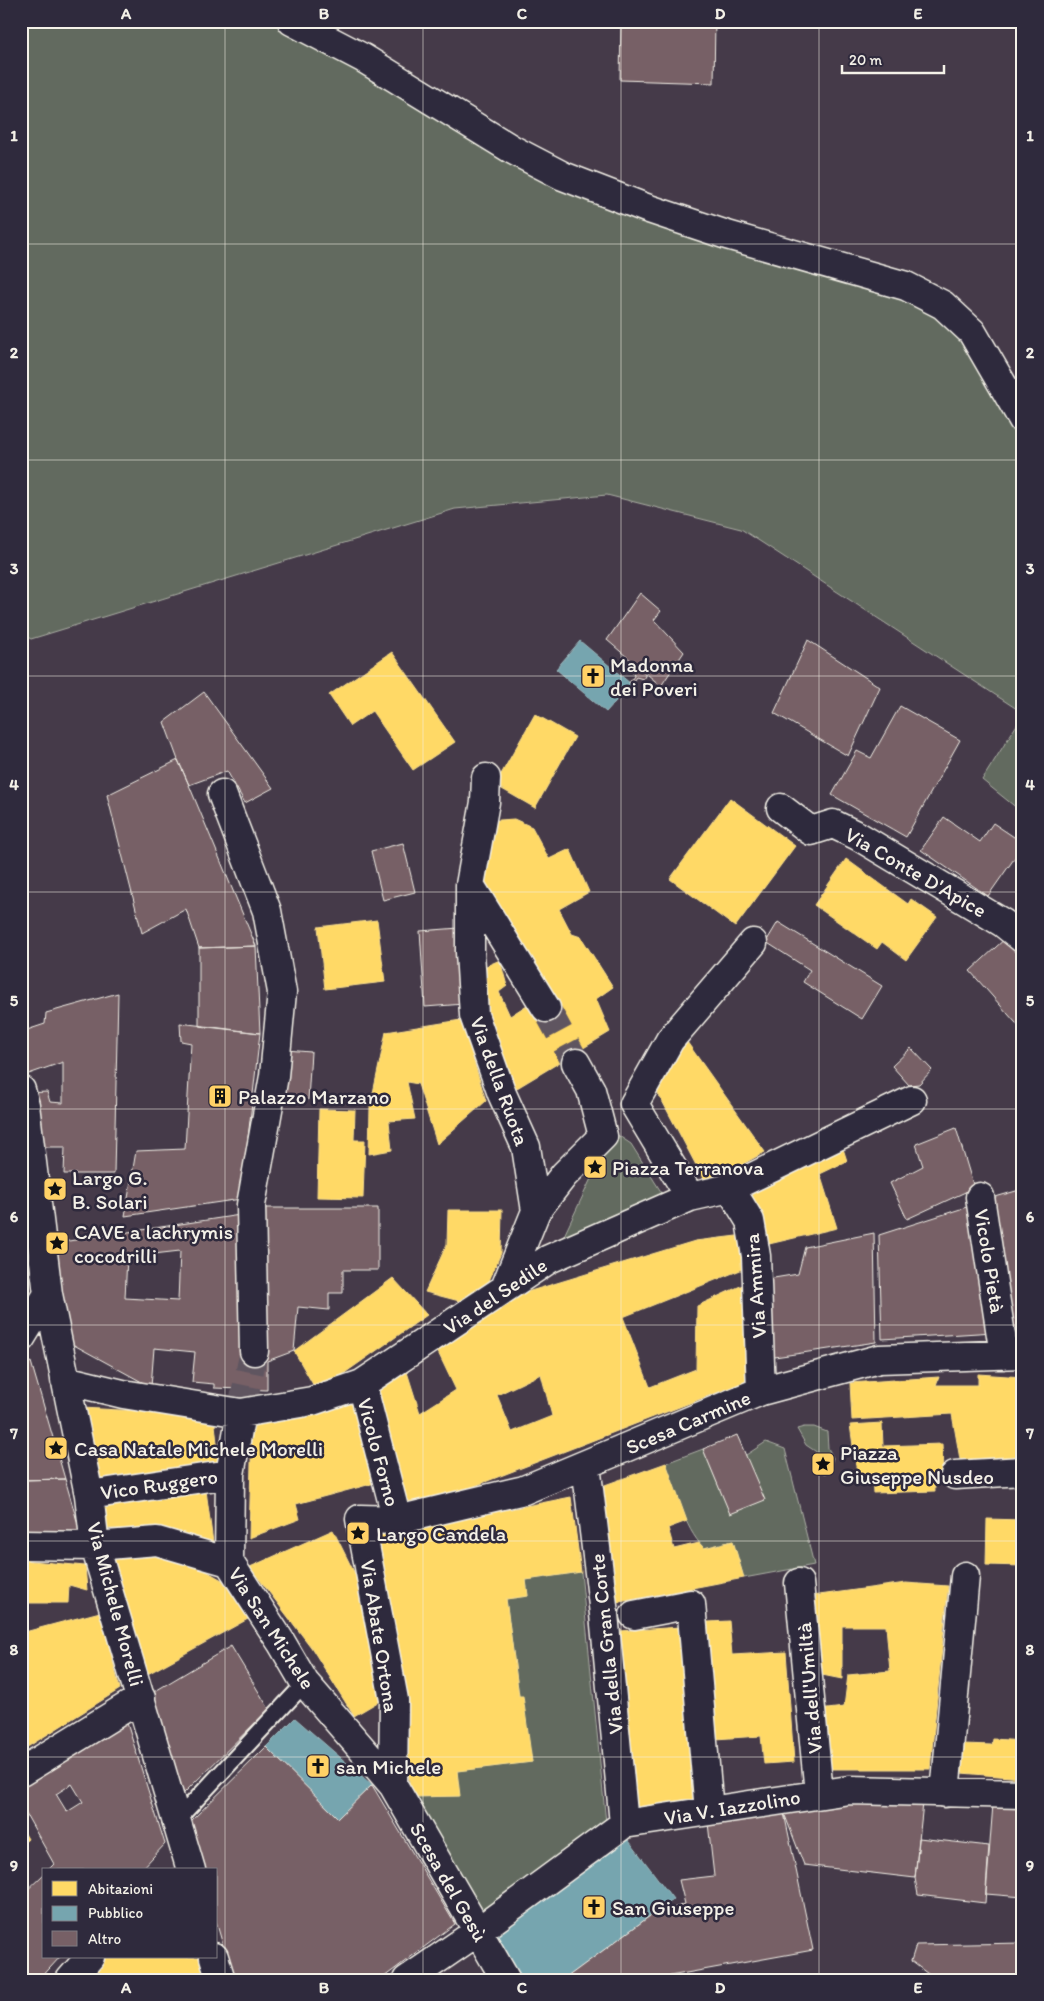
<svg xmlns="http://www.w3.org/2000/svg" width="1044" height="2001" viewBox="0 0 1044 2001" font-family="Itim,sans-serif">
<rect width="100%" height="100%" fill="#453a49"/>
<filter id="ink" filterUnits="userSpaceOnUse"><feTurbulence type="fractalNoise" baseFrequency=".02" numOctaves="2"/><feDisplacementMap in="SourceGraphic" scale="10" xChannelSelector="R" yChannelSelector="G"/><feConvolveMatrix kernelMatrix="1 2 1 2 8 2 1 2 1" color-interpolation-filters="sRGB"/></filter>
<g filter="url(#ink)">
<path fill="#626b5f" stroke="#abaea4" d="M21,21H292L513,150L943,305L1023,420V713L741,529L607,495L455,509L31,639L21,633Z
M1023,715V813L982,780Z
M613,1132L631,1144L665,1198L561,1242Z
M804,1427H814L827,1432L828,1448L833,1458L830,1467L825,1474L818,1453L806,1445L797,1429Z
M766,1442L785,1449L814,1565L744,1578L733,1541L704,1548C683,1527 676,1490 666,1463L703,1449L730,1513L746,1455Z
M581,1572L606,1823L482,1913L411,1797L459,1796L457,1771L532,1762L519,1696L506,1599L528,1596L526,1580Z"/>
<path fill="#ffd966" stroke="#fce08d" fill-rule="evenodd" d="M392,652L455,742L413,770L372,711L350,726L329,695Z
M535,714L575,737L535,808L495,785Z
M730,798L795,846L735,927L670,879Z
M514,819L532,827L549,859L570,849L589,892L559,909L572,934L581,937L613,987L596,999L610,1032L507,1094L477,970L500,960L507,986L499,992L510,1016L527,1005L536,1016L551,1010L479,870L486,821Z
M846,859L908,904L911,899L937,917L906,960L882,942L877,949L814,905Z
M377,920L385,982L325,989L318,927Z
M461,1020L486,1101L437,1144L418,1084L407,1082L415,1119L389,1121L392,1150L369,1154L370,1107L386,1032Z
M687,1042L765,1152L706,1184L650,1078Z
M319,1109L355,1110L354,1140H365L363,1198L317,1197Z
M839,1136L847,1161L820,1174L837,1228L769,1244L749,1185Z
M21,1142L28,1200L25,1277H21Z
M448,1210H502L501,1253L488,1283L467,1303L425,1292L447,1244Z
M745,1235L748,1267L623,1317L650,1387L696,1369L697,1306L747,1283L752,1379L407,1512L378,1391L407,1372L420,1413L456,1390L435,1346L514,1296L695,1241ZM541,1374L552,1416L512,1432L497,1395Z
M393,1278L427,1315L329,1384L315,1388L294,1351Z
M978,1374L1023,1377V1464L961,1465L952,1414L852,1420L850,1383L939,1377L936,1385H978Z
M353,1402L375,1483L296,1504L300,1519L249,1538L252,1427Z
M82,1408L214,1415L219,1462L95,1486Z
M882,1423L883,1446L942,1444L943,1472H934L935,1491L873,1493L872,1474L857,1473L850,1425Z
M666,1463L687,1521L668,1528L674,1549L699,1543L704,1548L733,1541L744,1578L609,1604L602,1486Z
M205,1483L214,1550L165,1532L103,1528L102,1508Z
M571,1497L581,1572L526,1580L528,1596L506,1599L519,1696H523L532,1762L457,1771L460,1796L411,1797L400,1694L377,1536Z
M987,1519L1023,1520V1566L986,1565Z
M333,1530L364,1592L388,1696L354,1716L311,1647L250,1567Z
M112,1552L174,1553L222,1580L248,1619L144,1676L134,1647Z
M21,1560L85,1566L87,1590L69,1585L68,1603H21Z
M906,1583L948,1586L930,1769H823L819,1710L844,1707L848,1675L890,1671L886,1626H842V1679L817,1674L812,1596Z
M100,1612L120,1689L21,1751V1633Z
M729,1621L732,1655L786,1652L794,1762L764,1764L761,1736L715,1739L708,1622Z
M681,1627L693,1807L632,1811L620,1631Z
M993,1739L1023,1741V1778L961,1773L963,1744L992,1745Z
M21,1827L28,1839L21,1845Z
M97,1957H200L206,1980H77Z"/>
<path fill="#76a5af" stroke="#9cbcc0" d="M580,641L631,684L606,712L556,669Z
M295,1718L372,1785L338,1818L266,1747Z
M623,1833L673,1899L563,1980H521L491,1935Z"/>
<path fill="#776066" stroke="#f4f1e8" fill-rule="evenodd" d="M621,21H715L714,83L620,80Z
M640,593L661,611L654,620L684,652L661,686L607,640Z
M808,640L880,687L848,756L774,713Z
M637,665L645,673V676L643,679L636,677L631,684L629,683L634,676L632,669Z
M204,692L273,788L245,803L227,771L189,785L178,760L164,722Z
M900,706L960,740L906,837L832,795L857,751L871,758Z
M178,760L189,785L256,946L199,948L186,909L142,933L107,795Z
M944,817L980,842L993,823L1023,843V846L988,896L921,850Z
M403,843L415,892L383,900L371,851Z
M778,922L882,986L862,1019L803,982L810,970L766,942Z
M459,928L464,1004L425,1007L420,931Z
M1008,936L1023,953V1031L970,971Z
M256,946L260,1033L199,1026V948Z
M118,993L114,1174H64L65,1147H35L27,1093L47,1092L50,1102L63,1103V1062L23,1076L21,1069V1032L45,1024L46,1013Z
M180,1023L260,1033L241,1199L125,1216L136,1151L185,1149L191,1043L181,1041Z
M911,1048L932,1070L919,1084L909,1085L892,1066Z
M286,1050L311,1052L308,1100L283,1098Z
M956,1128L974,1188L907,1219L890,1183L923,1166L916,1144Z
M1023,1189V1329L1003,1330L985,1200Z
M973,1205L994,1332L882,1339L879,1235Z
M260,1208H378V1270H343V1293H329V1310L298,1307L294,1351L267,1361V1390L214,1388V1384L192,1382L195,1352L154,1348L151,1387L63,1339L49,1244L240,1215ZM180,1251L178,1301L125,1298L127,1257Z
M874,1233L876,1342L768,1358V1279L798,1274L805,1247Z
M31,1362L56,1448L65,1479L21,1480V1366Z
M737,1435L765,1500L730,1514L703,1449Z
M65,1479L81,1535L21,1534V1480Z
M231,1646L269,1709L182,1795L152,1693Z
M127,1723L165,1844L141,1870H48L54,1864L21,1805V1777ZM72,1784L83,1802L67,1812L56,1794Z
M266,1747L338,1818L372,1785L455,1924L380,1980H233L216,1921V1870H202L189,1823Z
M923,1803L915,1878L804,1865L784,1813L821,1804Z
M993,1804L1023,1806V1897L986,1894Z
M784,1813L813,1950L648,1980H563L650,1916L685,1904L679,1880L714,1876L708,1823Z
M919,1838L989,1846L985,1903L918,1895L915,1878Z
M44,1874V1957H60L39,1980H21V1896Z
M1023,1943V1980H936L911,1961L916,1945Z"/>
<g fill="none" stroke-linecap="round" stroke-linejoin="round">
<path stroke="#5f5561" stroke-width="28" stroke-dasharray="28 14" stroke-linecap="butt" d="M546,1008L576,1063
M241,1413L254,1351"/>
<g stroke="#f4f1e8" stroke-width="19">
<path id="service" d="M177,1820L305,1683"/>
</g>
<g stroke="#f4f1e8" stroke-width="31">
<path id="minor" d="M486,778L485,802L470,885V952L474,1015L502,1094L526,1147L536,1211L505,1288
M222,794L267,911L282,992L274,1076L251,1205L254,1351
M781,808L811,831L833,824L858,836L1003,923L1023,939
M470,885L546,1008
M21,1090L25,1105L48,1294L89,1495L95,1546L191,1870
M730,1188L750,1221L756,1256L761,1391
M690,1197L634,1104L670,1040L753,943
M980,1197L1004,1355
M536,1211L564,1175L603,1136L591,1090L576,1063
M21,1338L48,1294
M65,1380L123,1394L241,1413L312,1401L362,1384L549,1259L690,1197L730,1188L912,1100
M362,1384L397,1520
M241,1413L230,1474L229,1562L281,1642L305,1683L393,1785L506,1980
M586,1465L604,1614L624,1824
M955,1475L1023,1471
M89,1495L230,1474
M21,1545L95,1546L157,1541L229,1562
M799,1583L819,1794
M634,1615L691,1604L709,1811
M21,1772L141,1698
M393,1785L394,1700L360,1519L397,1520L524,1490L761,1391L879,1359L1023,1354
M945,1793L965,1576
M214,1957L221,1980
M70,1980L90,1957
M407,1980L477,1932L624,1824L849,1790L1023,1794"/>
</g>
<g stroke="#f4f1e8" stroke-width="31">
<path id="tertiary" d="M292,21L363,58L513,150L563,176L646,208L727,235L906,286L943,305L972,332L1023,420"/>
</g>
<use href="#service" stroke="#2f2a3d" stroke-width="15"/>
<use href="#minor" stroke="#2f2a3d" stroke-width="28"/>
<use href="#tertiary" stroke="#2f2a3d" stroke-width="28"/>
</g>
</g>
<path fill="none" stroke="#f4f1e8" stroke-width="1" stroke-opacity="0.55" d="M225,21V1980M423,21V1980M621,21V1980M819,21V1980M21,244H1023M21,460H1023M21,676H1023M21,892H1023M21,1109H1023M21,1325H1023M21,1541H1023M21,1757H1023"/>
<defs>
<g id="church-square" transform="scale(1.25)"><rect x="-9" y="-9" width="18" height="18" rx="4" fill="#ffd166" stroke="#2f2a3d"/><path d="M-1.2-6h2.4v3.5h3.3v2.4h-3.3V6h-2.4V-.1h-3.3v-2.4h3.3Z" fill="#111"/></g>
<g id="building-square" transform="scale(1.25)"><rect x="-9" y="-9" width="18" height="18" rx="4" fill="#ffd166" stroke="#2f2a3d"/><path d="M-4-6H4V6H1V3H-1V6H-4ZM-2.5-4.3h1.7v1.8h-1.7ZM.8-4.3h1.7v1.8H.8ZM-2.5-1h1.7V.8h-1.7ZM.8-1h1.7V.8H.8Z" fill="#111"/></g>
<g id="sight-square" transform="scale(1.25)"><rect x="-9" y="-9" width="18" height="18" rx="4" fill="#ffd166" stroke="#2f2a3d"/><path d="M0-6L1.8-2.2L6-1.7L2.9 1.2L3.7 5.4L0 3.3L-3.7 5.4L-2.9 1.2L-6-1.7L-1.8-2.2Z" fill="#111"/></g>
</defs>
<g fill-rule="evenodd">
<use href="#church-square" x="593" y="676"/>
<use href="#building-square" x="220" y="1096"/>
<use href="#sight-square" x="595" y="1167"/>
<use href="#sight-square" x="55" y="1189"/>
<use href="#sight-square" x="57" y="1243"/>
<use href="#sight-square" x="56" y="1448"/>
<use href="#sight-square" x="823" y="1464"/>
<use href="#sight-square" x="358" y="1533"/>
<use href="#church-square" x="318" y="1766"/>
<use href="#church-square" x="594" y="1907"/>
</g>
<g text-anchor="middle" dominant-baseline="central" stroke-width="5" stroke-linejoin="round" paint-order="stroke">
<g font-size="21" fill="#f4f1e8" stroke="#2f2a3d" text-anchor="start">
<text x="610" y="664">Madonna<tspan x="610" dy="24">dei Poveri</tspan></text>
<text x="238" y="1096">Palazzo Marzano</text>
<text x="612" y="1167">Piazza Terranova</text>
<text x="72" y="1177">Largo G.<tspan x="72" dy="24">B. Solari</tspan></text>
<text x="74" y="1231">CAVE a lachrymis<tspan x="74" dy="24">cocodrilli</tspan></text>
<text x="74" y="1448">Casa Natale Michele Morelli</text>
<text x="840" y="1452">Piazza<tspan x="840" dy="24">Giuseppe Nusdeo</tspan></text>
<text x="376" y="1533">Largo Candela</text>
<text x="336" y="1766">san Michele</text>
<text x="612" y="1907">San Giuseppe</text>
</g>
<g font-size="21" fill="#f4f1e8" stroke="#2f2a3d">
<text transform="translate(916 872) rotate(30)">Via Conte D'Apice</text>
<text transform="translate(500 1081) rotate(70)">Via della Ruota</text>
<text transform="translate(990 1261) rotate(81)">Vicolo Pietà</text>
<text transform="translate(755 1286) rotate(-94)">Via Ammira</text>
<text transform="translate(495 1296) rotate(-34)">Via del Sedile</text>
<text transform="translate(688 1422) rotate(-23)">Scesa Carmine</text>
<text transform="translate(379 1452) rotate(75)">Vicolo Forno</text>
<text transform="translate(159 1484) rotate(-8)">Vico Ruggero</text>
<text transform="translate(116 1604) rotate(75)">Via Michele Morelli</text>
<text transform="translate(272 1628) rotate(57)">Via San Michele</text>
<text transform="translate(380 1636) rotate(81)">Via Abate Ortona</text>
<text transform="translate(606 1644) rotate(-96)">Via della Gran Corte</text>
<text transform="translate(809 1688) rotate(-95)">Via dell'Umiltà</text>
<text transform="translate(732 1807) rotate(-9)">Via V. Iazzolino</text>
<text transform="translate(449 1882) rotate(60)">Scesa del Gesù</text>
</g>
</g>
<rect width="1044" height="2001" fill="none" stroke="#2f2a3d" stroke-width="55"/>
<rect x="42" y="1868" width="175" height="90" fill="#2f2a3d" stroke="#7e7a81"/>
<rect x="52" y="1881" width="25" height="15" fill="#ffd966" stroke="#7e7a81"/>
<text x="88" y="1894" font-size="15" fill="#f4f1e8">Abitazioni</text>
<rect x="52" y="1906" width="25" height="15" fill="#76a5af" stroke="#7e7a81"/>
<text x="88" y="1918" font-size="15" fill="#f4f1e8">Pubblico</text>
<rect x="52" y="1931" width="25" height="15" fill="#776066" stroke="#7e7a81"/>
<text x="88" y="1944" font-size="15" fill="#f4f1e8">Altro</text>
<path d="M842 65v8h102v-8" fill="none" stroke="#f4f1e8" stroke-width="2.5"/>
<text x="849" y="65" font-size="15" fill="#f4f1e8" stroke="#2f2a3d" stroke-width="4" paint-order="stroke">20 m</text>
<rect x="28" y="28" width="988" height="1946" fill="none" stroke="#f4f1e8" stroke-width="2"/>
<g font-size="16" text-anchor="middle" font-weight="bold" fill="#f4f1e8">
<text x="126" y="19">A</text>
<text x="324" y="19">B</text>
<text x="522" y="19">C</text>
<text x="720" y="19">D</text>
<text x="918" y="19">E</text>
<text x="14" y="141">1</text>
<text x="1030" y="141">1</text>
<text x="14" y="358">2</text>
<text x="1030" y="358">2</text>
<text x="14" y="574">3</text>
<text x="1030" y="574">3</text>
<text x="14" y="790">4</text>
<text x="1030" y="790">4</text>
<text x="14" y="1006">5</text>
<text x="1030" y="1006">5</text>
<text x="14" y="1222">6</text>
<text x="1030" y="1222">6</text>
<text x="14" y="1439">7</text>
<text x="1030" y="1439">7</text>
<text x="14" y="1655">8</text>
<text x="1030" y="1655">8</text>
<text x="14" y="1871">9</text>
<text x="1030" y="1871">9</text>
<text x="126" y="1993">A</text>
<text x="324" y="1993">B</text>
<text x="522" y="1993">C</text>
<text x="720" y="1993">D</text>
<text x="918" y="1993">E</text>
</g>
</svg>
